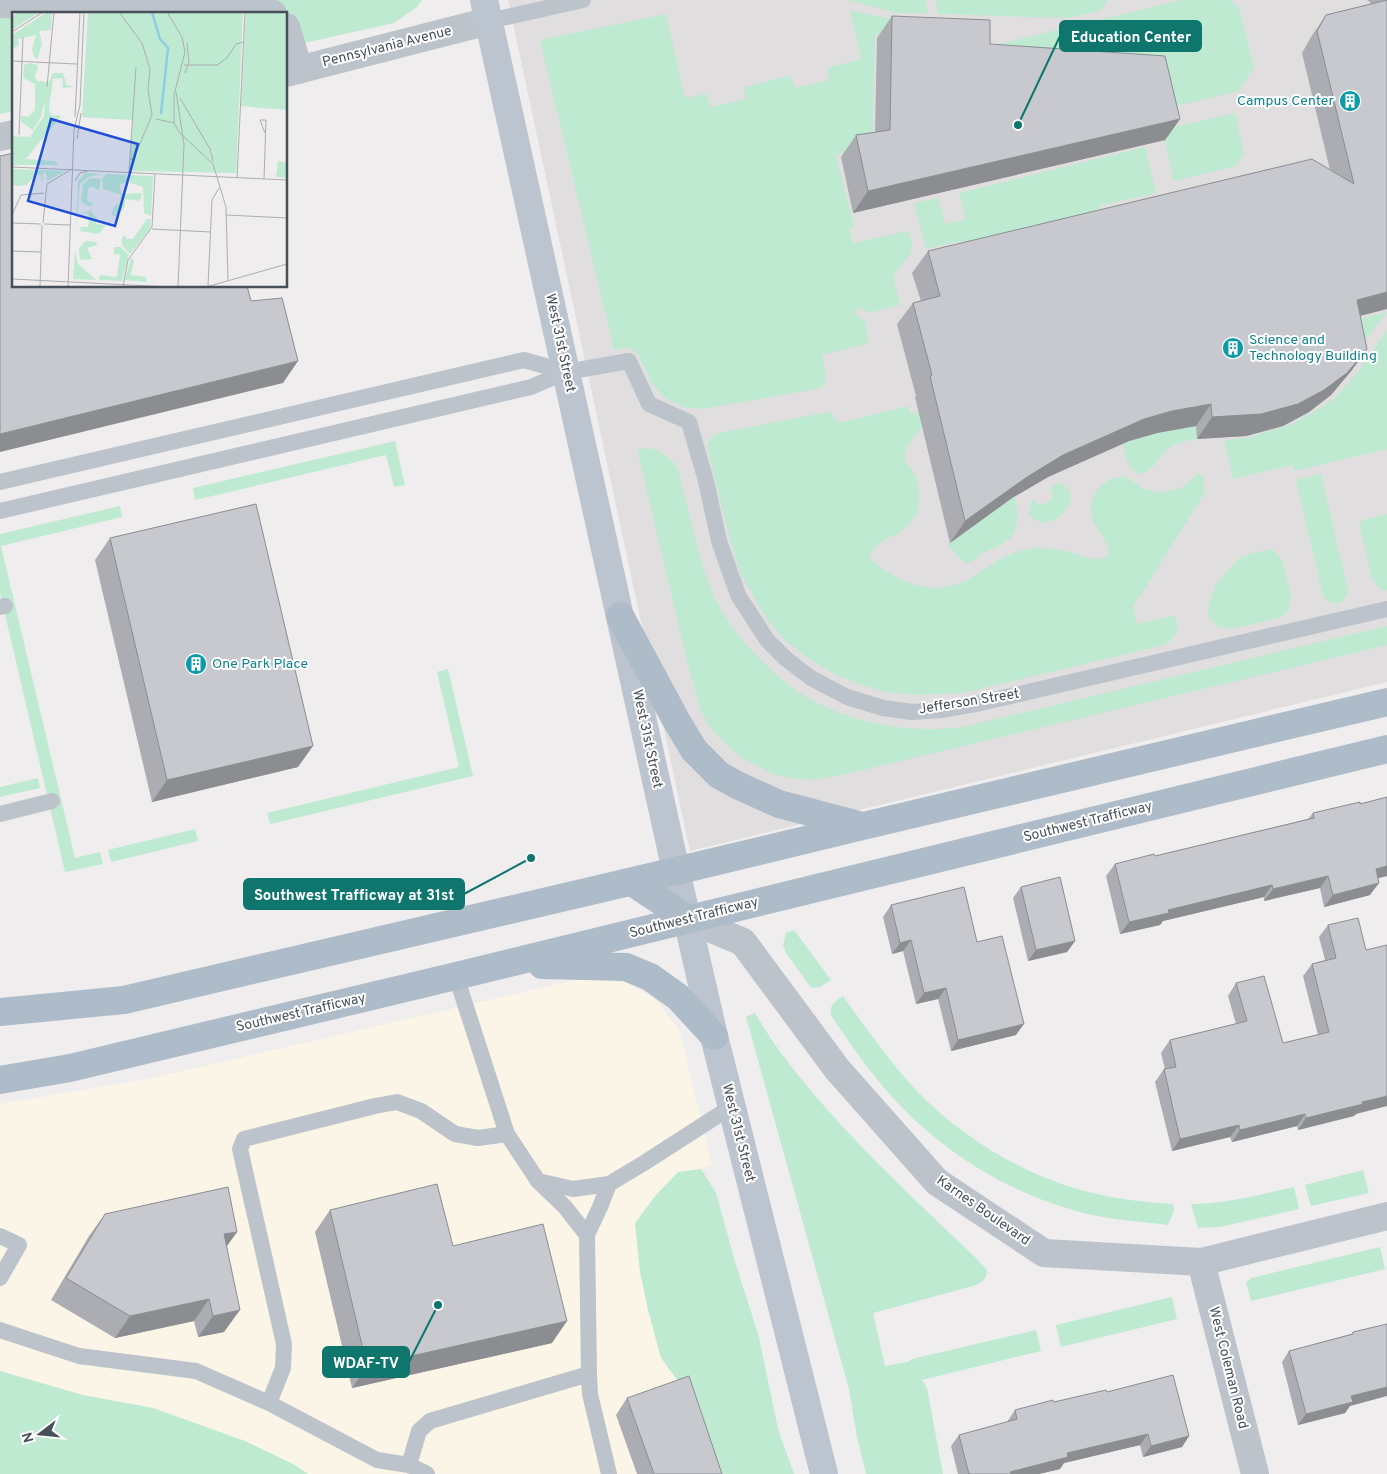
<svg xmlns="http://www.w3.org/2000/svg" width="1387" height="1474" viewBox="0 0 1387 1474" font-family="Overpass,sans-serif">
<rect width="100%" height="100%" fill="#efeded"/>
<path fill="#faf5e6" d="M580,979L626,982L656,1000L679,1029L712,1165L701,1169L678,1172L697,1407L718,1474H308L293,1464L195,1423L153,1408L83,1395L0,1371V1104L148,1079Z"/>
<path fill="#e0dede" d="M508,0H1387V682L690,851Z"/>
<path fill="#beead1" d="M0,0H422L417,7L394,23L286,47V14H14V111L0,114Z
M848,0H925L928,13H897Z
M935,0H1107L1102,10L1069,18L938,14Z
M1181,0H1228L1239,7L1254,67L1239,91L1159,110L999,60V44Z
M850,10L976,38L875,34L872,149L836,155L854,226L849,228L853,243L908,231L912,246L910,254L893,276L900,305L868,313L858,307L854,313L865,321L869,343L822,355L826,376L824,385L817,389L701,409L682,407L664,397L651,382L638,354L631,348H623L614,350L540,40L666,14L685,98L706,94L711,107L746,99L744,91L745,87L788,76L792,79L794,88L829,80L827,68L861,59Z
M1235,113L1244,154L1236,166L1174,181L1162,130Z
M1145,147L1156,193L1098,206L1102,221L980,253L962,241L926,249L914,203L938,198L945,224L966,220L959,193Z
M1387,312L1355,353L1344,323Z
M1387,330V449L1294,471L1292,465L1233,479L1224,440L1247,438L1289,425L1312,413L1335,398L1361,368Z
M908,406L910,414L919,412L922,427C917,435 907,444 905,453C902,461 911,466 914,473C919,484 921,500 917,511C913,523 902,532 890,537C887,539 883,540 880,542C875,545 872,553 869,558C899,584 936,600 974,576C994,563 1011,550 1036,548C1047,548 1060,549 1070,552C1079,555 1088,559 1096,559C1100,559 1104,558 1108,557C1111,539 1093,529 1091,512C1089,495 1106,474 1124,477C1129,477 1132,481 1137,484C1146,491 1158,494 1170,491C1177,490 1185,486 1190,481C1191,480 1195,476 1195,475C1198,474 1200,474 1203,474L1205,492L1133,607L1137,624L1171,616L1175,617C1181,629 1175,639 1164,645L963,693L915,695L885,692L865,686L836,675L811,660L788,643L768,621L754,597L740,572L730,538L707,447C709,436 714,436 723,432L828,412C835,414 835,417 838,423Z
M1196,426L1197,439C1186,440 1172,444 1164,452C1153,464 1155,470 1137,474C1127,466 1125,456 1123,443L1157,433Z
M395,441L405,485L394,487L386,455L195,500L193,488Z
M648,448C660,450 671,457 677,468C684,491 689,515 695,538C699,552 702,566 707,579C720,614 737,637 764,663C774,673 786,684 798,692C847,723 905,734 962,727L1387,626V645L846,774L814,780L793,778L775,775L739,756L712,730L701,711L688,665L637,449Z
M1321,474L1348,591C1347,602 1337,605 1327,602L1323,596L1296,480Z
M1059,483C1091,493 1047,543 1029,513L1030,505L1033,499C1039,507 1046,505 1052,498V492L1049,488Z
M1015,496C1018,514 1021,537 1000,544L1001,545L982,553L972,562L965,563L948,546L950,543Z
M120,506L122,517L1,546L75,858L100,852L103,864L65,872L0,593V534Z
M1387,514V591C1379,590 1376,585 1372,578L1359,524L1363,520Z
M1272,549L1278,554L1282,561L1291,594V603L1287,612L1279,618L1236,628H1220L1212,622L1208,615V607L1216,584L1237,560L1252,553Z
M448,669L473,776L270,824L267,813L459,767L437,672Z
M38,778L40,788L0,797V787Z
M195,829L198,841L111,862L108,850Z
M794,930L831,980L820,987L812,988L809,985L786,953L783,945L786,933Z
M843,996C863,1024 883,1052 905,1078C954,1134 1025,1178 1097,1194C1122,1200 1147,1202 1173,1204L1174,1211L1168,1225C1134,1221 1099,1219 1066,1208C1001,1188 940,1149 894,1099C871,1074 851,1045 832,1017C828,1006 834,1002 843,996Z
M755,1013C764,1028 773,1043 784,1057C841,1132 910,1195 977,1259L987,1270C987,1280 981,1283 973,1286L873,1313L885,1366L908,1362L912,1359L1036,1330L1041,1351L922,1380L927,1388L943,1474H866L857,1437L849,1389L746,1017Z
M701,1169L716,1193L736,1265L759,1337L778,1429L794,1474H718L697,1407L661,1358L648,1310L640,1272L635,1223L656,1195L678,1172Z
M1363,1170L1369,1193L1311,1206L1305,1185Z
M1294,1187L1299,1209L1220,1227L1198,1228L1191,1204C1226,1204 1259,1195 1294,1187Z
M1380,1247L1385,1269L1251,1301L1246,1283L1251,1278Z
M1172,1297L1177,1319L1061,1347L1056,1325Z
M0,1371L83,1395L153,1408L245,1441L293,1464L308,1474H0Z"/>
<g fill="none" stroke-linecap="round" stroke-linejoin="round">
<path stroke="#bcc3cb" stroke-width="16" d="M489,21L583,0
M0,482L524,360L566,372
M0,511L531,387L566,372L629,361L649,404L689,422L706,481L719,541L738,595L767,640L786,659L811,678L847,697L883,708L912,712L943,710L976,704L1387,609
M0,607L5,606
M0,814L52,801
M456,976L507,1134L538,1181L573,1189L609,1184L644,1163L731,1107
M539,1182L565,1207L587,1235
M609,1184L600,1207L587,1235L589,1374L590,1394L609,1474
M0,1236L19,1245L0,1278
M0,1330L79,1356L196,1371L269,1403
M409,1465L419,1431L430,1421L589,1374
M427,1474L409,1465L377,1460L269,1403L283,1368L284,1344L240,1149L244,1139L375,1106L397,1102L421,1111L455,1134L478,1138L507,1134"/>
<path stroke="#bcc3cb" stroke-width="28" d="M0,4L166,9L242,5L273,14
M286,27L299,70
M286,73L489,21
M0,137L14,134
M688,919L743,942L837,1069L937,1182L1044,1253L1201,1262L1387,1216
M1201,1262L1255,1474"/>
<path stroke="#bcc4cf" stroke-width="28" d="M484,0L676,871L714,1036L824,1474"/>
<path stroke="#aebbc9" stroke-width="28" d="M620,616L676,720L694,750L719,775L739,786L779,804L859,825
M632,882L688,919
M542,965L626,967L650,977L678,997L714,1036
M0,1012L124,1000L676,871L863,826L1387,702
M0,1080L70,1068L456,976L1387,749"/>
</g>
<path fill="#abadb2" d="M1367,0H1387L1360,316L1352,370L1331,395L1309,412L1283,426L1246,436L1197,439L1196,426L1157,433L1129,441L1048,477L1012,498L950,543L915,397L916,396L897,324L913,303L921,301L912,273L928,251L1330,170L1302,53L1311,37L1326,15L1372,4Z
M892,16L990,44L1180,119L1165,140L853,213L841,157L856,135L875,132L877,38Z
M110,538L298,767L152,802L95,560Z
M1387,797V876L1378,878L1370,895L1324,907L1320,888L1264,901V897L1163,921L1160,925L1120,934L1106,876L1115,864L1155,856L1308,819L1313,813L1360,804Z
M1021,887L1075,941L1067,952L1028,961L1013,898Z
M891,905L977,942L1016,1035L951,1051L938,999L916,1004L903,951L892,954L883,917Z
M1328,925L1366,950L1356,1114L1354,1116L1298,1130L1297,1126L1232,1142L1230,1137L1172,1151L1155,1082L1164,1069H1165L1161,1053L1170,1040L1236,1024L1228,996L1236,983L1283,1043L1318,1035L1303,976L1312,964L1325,960L1319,937Z
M330,1210L453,1246L552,1343L352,1388L315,1232Z
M105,1214L237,1232L226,1247L224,1332L198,1337L194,1321L115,1338L51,1300L89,1236Z
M1353,1332L1350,1406L1345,1413L1298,1425L1282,1362L1289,1351L1352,1334Z
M1107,1392L1189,1436L1182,1447L1143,1457L1140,1445L1064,1463L1060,1469L1039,1474H958L951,1446L959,1435L1007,1422L1015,1410Z
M627,1398L722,1474H637L616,1415Z"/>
<path fill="#8b8d91" d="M1180,119L1165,140L853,213L868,191Z
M1387,292V309L1341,321L1357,300Z
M1367,349L1352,370L1331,395L1309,412L1283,426L1246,436L1197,439L1212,417Z
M298,361L283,383L0,452V434Z
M1211,404L1196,426L1157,433L1129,441L1048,477L1012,498L950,543L965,521L1027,477L1063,455L1144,419L1172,411Z
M313,746L298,767L152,802L167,780Z
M1387,866V876L1367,881L1376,869Z
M1328,876L1320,888L1264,901L1273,889Z
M1379,883L1370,895L1324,907L1333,895Z
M1272,885L1264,897L1163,921L1160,925L1120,934L1129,922L1168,910Z
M911,940L903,951L892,954L900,943Z
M1075,941L1067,952L1028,961L1036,950Z
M946,988L938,999L916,1004L924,993Z
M1024,1024L1016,1035L951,1051L958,1040Z
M1387,1096V1106L1356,1114L1354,1116L1298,1130L1306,1118L1362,1102Z
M1305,1114L1297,1126L1232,1142L1240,1130Z
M1239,1125L1230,1137L1172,1151L1180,1139Z
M237,1232L222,1253L224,1234Z
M209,1299L194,1321L115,1338L130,1316Z
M240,1310L224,1332L198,1337L213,1316Z
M567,1321L552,1343L352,1388L367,1366Z
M1387,1387V1396L1350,1406L1345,1413L1298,1425L1306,1414L1351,1396Z
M1148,1434L1140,1445L1064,1463L1060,1469L1039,1474H1009L1010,1472L1067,1453Z
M1189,1436L1182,1447L1143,1457L1151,1446Z"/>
<path fill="#c7c9cf" stroke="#8b8d91" d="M1387,0V292L1357,300L1367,349L1347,373L1324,390L1298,404L1261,414L1212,417L1211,404L1172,411L1144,419L1063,455L1027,477L965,521L930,376L932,375L913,303L940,296L928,251L1312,159L1354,184L1317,31L1326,15Z
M892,16L990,20V44L1165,56L1180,119L868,191L856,135L890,130Z
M14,153V286H247L251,301L282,298L298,361L0,434V156Z
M256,504L313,746L167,780L110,538Z
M1387,797V866L1376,869L1379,883L1333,895L1328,876L1273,889L1272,885L1168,910L1169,913L1129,922L1115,864L1154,854L1155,856L1314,818L1313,813L1360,802V804Z
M1060,877L1075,941L1036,950L1021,887Z
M964,887L977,942L1002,936L1024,1024L958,1040L946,988L924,993L911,940L900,943L891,905Z
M1358,918L1366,950L1387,945V1096L1362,1102L1363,1104L1306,1118L1305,1114L1240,1130L1239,1125L1180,1139L1164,1069L1176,1067L1170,1040L1247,1021L1236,983L1264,976L1283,1043L1329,1032L1312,964L1336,958L1328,925Z
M437,1184L453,1246L543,1224L567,1321L367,1366L330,1210Z
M228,1187L237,1232L224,1234L240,1310L213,1316L209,1299L130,1316L66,1278L105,1214Z
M1387,1324V1387L1351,1396L1353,1402L1306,1414L1289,1351L1353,1334V1332Z
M1173,1375L1189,1436L1151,1446L1148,1434L1067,1453L1068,1457L1010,1472L1011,1474H969L959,1435L1017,1419L1015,1410L1053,1400L1054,1402L1106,1390L1107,1392Z
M689,1376L722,1474H654L627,1398Z"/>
<defs>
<g id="building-disc" transform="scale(1.125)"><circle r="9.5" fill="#0f9aa8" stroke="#fff"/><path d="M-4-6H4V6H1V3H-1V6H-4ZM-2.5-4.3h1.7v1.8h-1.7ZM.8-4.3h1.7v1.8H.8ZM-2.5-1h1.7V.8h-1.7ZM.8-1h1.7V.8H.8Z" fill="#fff"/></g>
</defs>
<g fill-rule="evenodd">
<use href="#building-disc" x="1350" y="101"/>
<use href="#building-disc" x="1233" y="348"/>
<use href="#building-disc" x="196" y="664"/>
</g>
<g text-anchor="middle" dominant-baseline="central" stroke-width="4" stroke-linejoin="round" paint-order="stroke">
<g font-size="14" fill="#474f58" stroke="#fff">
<text transform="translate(387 47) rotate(-14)">Pennsylvania Avenue</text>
<text transform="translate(560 343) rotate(78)">West 31st Street</text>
<text transform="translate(969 702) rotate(-9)">Jefferson Street</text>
<text transform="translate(647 739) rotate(78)">West 31st Street</text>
<text transform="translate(1088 822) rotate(-14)">Southwest Trafficway</text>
<text transform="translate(694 918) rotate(-14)">Southwest Trafficway</text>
<text transform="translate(301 1013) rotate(-13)">Southwest Trafficway</text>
<text transform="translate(738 1133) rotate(76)">West 31st Street</text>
<text transform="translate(983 1211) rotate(35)">Karnes Boulevard</text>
<text transform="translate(1228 1368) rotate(76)">West Coleman Road</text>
</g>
<g font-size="14" fill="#0d838f" stroke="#fff" text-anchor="start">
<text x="1334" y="101" text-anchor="end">Campus Center</text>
<text x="1249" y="340">Science and<tspan x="1249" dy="16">Technology Building</tspan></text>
<text x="212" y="664">One Park Place</text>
</g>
</g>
<g transform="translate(12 12)">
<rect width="275" height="275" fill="#efeded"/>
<path d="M7,0H28L0,18V5ZM35,0H40L39,18L27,19L30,31L26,47L22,45L20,37L24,23L6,27L7,33L0,37V23ZM76,0H231L224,161L122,159L118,155L121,108L70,105ZM234,0H275V98L229,94ZM17,51L26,53L23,66L26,69L37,70L41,61H51L53,68L56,66L53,69L55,73L62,75L51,76L50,66L41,67L37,97L39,103L49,104L14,147L43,149L46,153H0V124L18,125L32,104L33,88L29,105L21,118L9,110V104L16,105L23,98V72L11,66L12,53ZM266,149L275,151V166L264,165ZM0,157L54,159L35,169L34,161H31L30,171L29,163H23L15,173L4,174L0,172ZM73,161L89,162L76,165L68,172L64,219L66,169ZM95,162L115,163L114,171L108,172L109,182L130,181L128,189L113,187V194L105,205L100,203V198L106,190L107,194L109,183L91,177L90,166ZM118,163L141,164L139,204L132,201L131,175L118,171ZM78,166L89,167L87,179L79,174L76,177L75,188L81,191V195L79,191L78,195L69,190L71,172ZM77,197L85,206L84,212L94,213L87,222L68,219L69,215H76L77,202L68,200H77ZM135,207H139L138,217L118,242L110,233V225L114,223V227H121ZM74,229L84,230L85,233L75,236L80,247L68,248L67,236ZM102,235H109L117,243L110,269L87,268L88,263L105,265L108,243L102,242ZM63,239L66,252L84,268L61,267ZM119,245L122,249L119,263L134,265V270L113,268Z" fill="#beead1"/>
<path fill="none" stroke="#8ecee3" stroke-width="2.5" d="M140,0L148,27L156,36L149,102"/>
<path fill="none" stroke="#acaeb1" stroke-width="1" d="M107,0L130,31L138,57L136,78L140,103L122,146L117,148M155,0L170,25L173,40L162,83V111L167,120L201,152M0,20L31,0M0,49L65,52M10,49L11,25M172,53H205L215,46L224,32L231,30M173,61L177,50L175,31M35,75L42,0M164,80L172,132L166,275M168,86L198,137L201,149M63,105L68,0M144,107L162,111M7,123L10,49M65,127L69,101M201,152L214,195L216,269M0,155L275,168M117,160L124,55M225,166L233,0M252,167L254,108H248L253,121M63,169L68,161L76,159M0,203L9,183L32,181M214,203L275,206M0,211L29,212M31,211L35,172L60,157M32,212L58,213M140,217L199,220M0,239L29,240M0,267L156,275M196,274L200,188L207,176M28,275L30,213M56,275L62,118L68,93L72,0M111,275L116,248L140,215L143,162M194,275L275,252"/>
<path fill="#1d4ed8" fill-opacity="0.15" stroke="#1d4ed8" stroke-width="2.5" d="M39,107L126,132L103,214L16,189Z"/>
<rect width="275" height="275" fill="none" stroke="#474f58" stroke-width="2.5"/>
</g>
<path fill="none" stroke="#0f766e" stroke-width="2" d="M1018 125L1060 36M531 858L464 894M438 1305L409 1362"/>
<g fill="#0f766e" stroke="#fff" stroke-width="2">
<circle cx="1018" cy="125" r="5"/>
<circle cx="531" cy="858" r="5"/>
<circle cx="438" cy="1305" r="5"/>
</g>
<g fill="#0f766e" stroke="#0f766e" stroke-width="2">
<rect x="1060" y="21" width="141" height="30" rx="5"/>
<rect x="244" y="879" width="220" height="30" rx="5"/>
<rect x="323" y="1347" width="86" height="30" rx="5"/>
</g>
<g font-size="15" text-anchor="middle" font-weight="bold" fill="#fff">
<text x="1131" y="42">Education Center</text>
<text x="354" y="900">Southwest Trafficway at 31st</text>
<text x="366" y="1368">WDAF-TV</text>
</g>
<g transform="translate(40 1434) rotate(254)" stroke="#ffffff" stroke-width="4" paint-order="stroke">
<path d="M0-4L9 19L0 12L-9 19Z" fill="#474f58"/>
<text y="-8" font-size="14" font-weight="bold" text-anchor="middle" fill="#474f58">N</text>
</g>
</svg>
